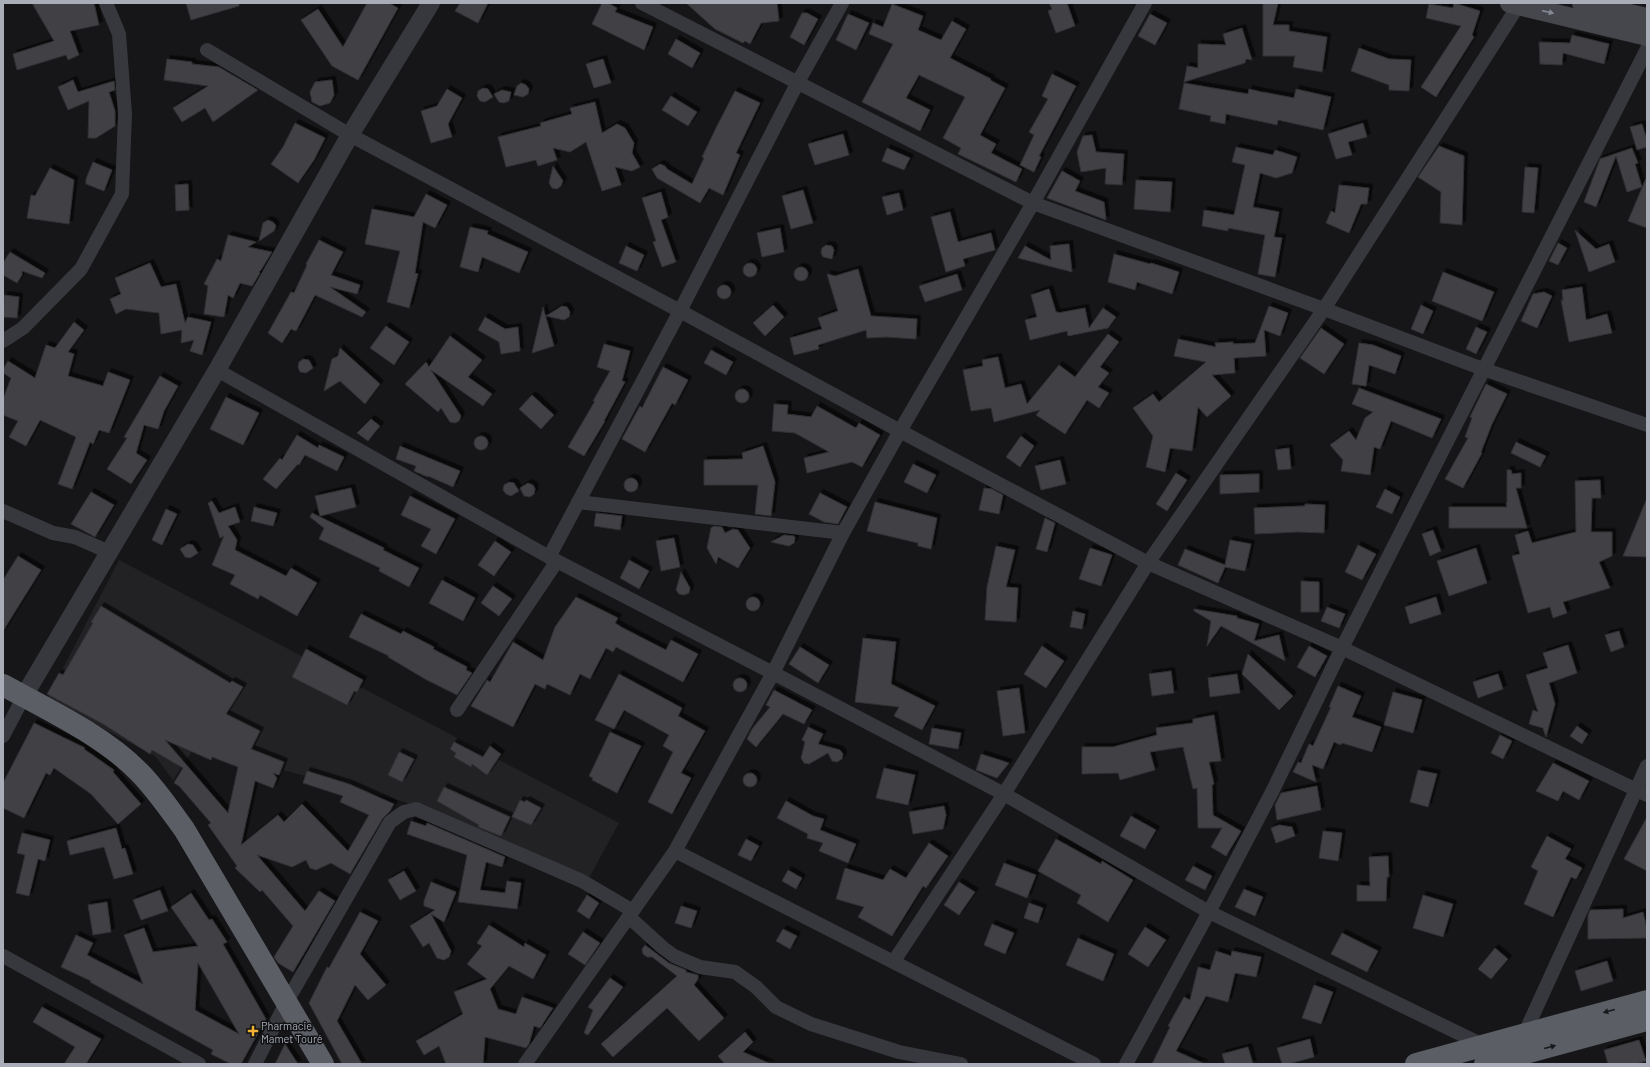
<svg xmlns="http://www.w3.org/2000/svg" width="1650" height="1067" viewBox="0 0 1650 1067" font-family="Barlow,sans-serif">
<defs>
<filter id="shadow"><feDropShadow dx="3.5" dy="-3.5" stdDeviation="0" flood-color="#0009"/></filter>
</defs>
<rect width="100%" height="100%" fill="#161618"/>
<path fill="#222225" d="M119,560L619,823L584,887L405,802L195,747L173,780L155,756L47,699Z"/>
<path fill="#404145" stroke="#303034" fill-rule="evenodd" filter="url(#shadow)" d="M32,3H94L99,25L70,31L79,55L68,60L66,55L17,70L13,54L54,41Z
M186,3H239V6L191,20Z
M367,3H389L398,8L358,80L332,66L301,20L318,9L343,47Z
M460,3H488L478,23L455,11Z
M602,3H608L617,8L615,12L653,27L644,50L592,24Z
M686,3H777L779,21L761,23L750,44L745,41L743,43L715,29Z
M1049,3H1067L1075,26L1056,33L1048,11L1052,9Z
M1263,3H1278L1273,25H1289V31L1327,37L1322,72L1293,67L1295,56H1263Z
M1454,3L1480,11L1472,35L1474,37L1436,97L1421,87L1461,26L1426,18L1429,4L1453,8Z
M892,4L923,16L918,30L941,40L952,21L966,29L950,58L991,79L990,80L1005,88L980,135L996,144L991,153L1022,169L1016,182L958,154L961,148L943,138L965,97L919,75L906,98L930,110L920,131L862,102L893,44L869,34L873,23L883,27Z
M802,13H807L818,19L804,45L790,37Z
M848,14L869,23L856,50L836,40Z
M1150,14L1167,23L1155,45L1138,36Z
M1242,28L1252,60L1246,59L1245,63L1184,82L1187,66L1198,68V44L1226,45L1223,34Z
M1572,35L1609,44L1604,64L1563,53L1562,65L1540,64L1539,42L1570,43Z
M676,39L700,53L692,68L668,54Z
M1359,48L1389,59L1411,60L1409,91L1389,90V85L1351,71Z
M167,59L192,62V64L219,67L258,90L213,122L205,108L182,122L173,108L208,86L164,80Z
M603,59L611,83L594,88L586,64Z
M1052,74L1076,86L1039,156L1041,157L1034,172L1020,165L1034,135L1029,132L1048,99L1042,96Z
M73,80L78,92L114,81L115,90L109,92L115,111V126L96,138H88L89,101L68,110L58,87Z
M332,80L334,95L330,103L320,106L312,102L310,92L315,82Z
M521,83L526,85L529,89L528,94L523,97L514,95L517,86Z
M1184,83L1248,94L1249,89L1262,92L1263,93V92L1294,98L1296,89L1331,97L1323,130L1278,120L1277,125L1226,114L1225,124L1210,121L1211,116L1179,109Z
M483,88L488,89L493,97L485,102L480,101L477,96L478,91Z
M447,89L462,98L448,124L452,137L431,143L421,111L437,106Z
M502,90L511,92L509,101L504,103L499,102L494,94Z
M735,91L760,103L736,153L740,155L723,195L709,188L700,203L657,178L652,169L660,164L665,166L667,169L692,184L704,158L702,157L717,126Z
M671,96L697,112L688,126L662,110Z
M595,102L602,133L617,124L625,128L634,143L632,153L640,167L632,171L615,167L621,185L602,191L586,142L570,152L553,148L557,160L538,166L536,160L506,167L498,137L541,126L540,123L572,114L570,108Z
M295,123L325,138L314,160L298,183L271,164L283,147Z
M1363,123L1367,137L1348,142L1352,155L1336,159L1328,134Z
M1642,124L1647,140V147L1637,150L1630,127Z
M843,134L849,155L815,165L808,144Z
M1092,135L1096,152L1124,154L1122,185L1105,184L1106,168L1081,172L1077,152L1083,136Z
M1439,146L1464,156L1462,225L1440,223L1441,192L1418,177Z
M1236,147L1273,155L1275,150L1297,157L1292,173L1276,178L1260,173L1253,207L1279,212L1274,237L1282,238L1275,277L1258,274L1265,235L1228,228V231L1202,226L1204,210L1234,215L1245,165L1232,162Z
M887,148L910,158L904,170L882,161Z
M1632,148L1638,163L1635,164L1642,187L1627,192L1616,156L1596,207L1584,202L1600,159Z
M93,162L112,170L104,191L86,184V179Z
M553,166L563,181L561,186L557,189L552,188L549,183Z
M1525,167L1538,168L1534,213L1522,212Z
M50,168L74,180L69,224L27,218L31,195L35,196Z
M1062,171L1080,181L1075,191L1104,202L1106,220L1047,198Z
M1647,176V228L1628,221Z
M1136,180L1172,182L1170,212L1134,209Z
M188,184L189,210L176,211L175,185Z
M1339,185L1369,188L1367,204H1361L1349,233L1326,223L1331,211L1335,213Z
M803,190L813,223L791,229L782,196Z
M661,192L668,217L661,220L676,262L662,267L653,242L656,241L642,198Z
M899,193L903,210L887,215L882,197Z
M426,194L447,205L435,228L423,222L415,273L418,274L409,308L387,302L400,251L365,244L372,209L414,217Z
M950,212L958,242L991,233L995,250L963,259L965,266L946,272L931,217Z
M268,220L273,222L276,226L274,231L259,241L263,223Z
M470,227L488,231L487,234L528,252L519,273L482,257L478,272L460,267Z
M780,228L784,252L762,257L757,233Z
M1575,230L1596,249L1609,244L1615,262L1589,272Z
M228,235L256,242L248,247L272,252L261,270L259,272L260,273L252,286L240,283L233,298L228,295L224,317L204,314L208,286L204,284L217,259L221,261Z
M319,240L343,252L331,275L360,285L357,294L330,287L366,312L362,317L315,295L296,331L291,329L282,343L268,333L291,292L294,293L307,265L306,264Z
M1558,243L1567,248L1558,265L1549,261Z
M1069,244L1072,272L1018,258L1025,246L1051,260L1050,246Z
M826,245L832,246L834,250L832,259L823,257L821,253L822,248Z
M626,246L644,255L637,271L619,263Z
M10,252L45,273L42,278L22,271V275L17,283L3,275V263Z
M1114,254L1150,264L1151,263L1179,272L1172,294L1137,282L1135,290L1108,282Z
M150,263L161,287L176,284L185,323L188,317L211,322L202,355L190,351L194,340L181,343L182,330L161,334L159,313L126,309L116,314L110,299L121,294L115,278Z
M743 270a7 7 0 1 1 14 0a7 7 0 1 1-14 0Z
M794 274a7 7 0 1 1 14 0a7 7 0 1 1-14 0Z
M858,269L871,316L917,319L916,339L886,337L867,338L866,330L818,345L819,349L794,355L790,338L822,329L818,318L838,311L827,274L835,276Z
M1443,272L1494,292L1482,321L1432,301Z
M957,274L962,290L925,302L919,286Z
M717 292a7 7 0 1 1 14 0a7 7 0 1 1-14 0Z
M1582,287L1586,320L1607,314L1612,333L1569,342L1561,300L1563,301L1562,290Z
M1049,289L1056,312H1058V313L1085,308L1089,328L1103,308L1116,317L1108,328L1068,336L1067,331L1030,340L1025,320L1037,317L1031,295Z
M1544,292L1552,296L1537,328L1521,321L1533,294Z
M4,295L19,297L17,318L3,317Z
M773,305L784,317L765,336L753,323Z
M1421,305L1433,311L1423,334L1411,329Z
M562,306L567,307L570,312L569,317L564,320L546,316Z
M1269,306L1288,313L1280,336L1264,330L1266,356L1234,358L1235,373L1212,375L1231,396L1207,417L1198,407L1192,451L1170,448L1165,472L1146,467L1153,436L1133,408L1153,394L1159,402L1206,362L1174,356L1178,339L1216,347L1215,343L1233,342V344L1255,343Z
M543,307L554,346L532,353Z
M485,317L505,329L518,327L520,351L501,354L499,342L478,330Z
M74,322L84,330L68,352L74,354L68,376L103,386L108,372L130,380L109,433L99,430L93,444L90,442L72,489L58,484L76,437L40,420L26,446L9,437L18,421L3,415V399L11,378L3,373V369L8,361L35,378L46,345L55,348Z
M386,326L409,342L394,365L370,348Z
M1476,327L1487,332L1476,354L1466,349Z
M1321,328L1344,344L1324,374L1300,358Z
M1108,334L1119,342L1100,367L1109,373L1098,387L1109,393L1099,408L1087,400L1065,434L1036,415L1040,410L994,422L991,408L971,411L963,370L983,366L982,360L998,357L1005,388L1021,384L1027,404L1059,365L1075,377Z
M450,336L482,360L468,377L492,394L483,406L431,370L461,416L459,421L455,423L450,422L441,408L438,412L405,384L426,362L429,367Z
M1359,343L1373,345L1401,356L1395,374L1369,365L1366,386L1352,384Z
M604,344L630,351L622,381L625,382L604,421H605L584,456L568,447L595,401H593L610,371L597,367Z
M340,348L380,384L365,404L340,381L324,391L332,359L338,356Z
M711,350L733,362L726,375L704,363Z
M303,359L309,360L313,368L306,373L300,372L298,367L299,362Z
M663,367L688,380L675,405L672,403L645,452L622,439L640,406L642,408Z
M160,376L178,386L164,411L158,429L144,425L136,453L147,460L131,484L107,469L127,438L124,437Z
M1486,384L1507,394L1492,424L1481,452L1482,453L1463,488L1445,479L1468,438L1465,437L1472,418L1470,417Z
M1359,388L1441,419L1432,438L1391,421L1380,449L1374,447L1370,475L1341,471L1343,460L1330,445L1349,431L1356,440L1365,418L1373,412L1352,404Z
M735 396a7 7 0 1 1 14 0a7 7 0 1 1-14 0Z
M532,395L554,415L541,429L519,409Z
M226,397L259,413L243,445L210,429Z
M774,404L788,405L787,414L811,417L817,406L856,428L859,423L880,435L862,467L852,462L807,473L804,458L829,452L795,433L772,431Z
M371,419L380,426L368,441L357,433Z
M297,435L318,448L319,445L344,457L337,471L305,455L299,465L298,464L276,489L263,479L280,458L282,460Z
M1021,436L1034,446L1020,467L1006,457Z
M474 443a7 7 0 1 1 14 0a7 7 0 1 1-14 0Z
M1516,442L1546,456L1540,467L1511,453Z
M400,446L460,471L453,487L428,476V477L414,471L416,466L396,459Z
M763,446L775,482L771,516L755,514L758,485H704V460L743,459L742,453Z
M1289,448L1291,469L1278,470L1275,450Z
M1060,460L1066,484L1041,490L1035,466Z
M913,464L936,475L927,493L904,482Z
M1507,470H1511L1512,474L1521,473V488H1516L1527,528H1449V507H1507L1506,503H1507Z
M1176,473L1187,480L1167,511L1156,504Z
M1259,474V492L1220,494V475Z
M624 485a7 7 0 1 1 14 0a7 7 0 1 1-14 0Z
M1600,480L1601,498H1592L1591,532H1612V556L1599,562L1610,588L1563,602L1567,613L1553,618L1550,607L1528,613L1512,556L1520,554L1515,535L1528,531L1532,543L1576,532L1575,481Z
M509,482L514,483L519,491L511,496L506,494L503,490L504,485Z
M528,483L533,485L535,489L534,494L530,497L524,496L520,488Z
M351,488L356,507L320,516L315,496Z
M984,488L992,489L1003,495L999,514L979,510Z
M1385,489L1400,497L1392,514L1376,507Z
M91,492L114,505L95,537L71,524Z
M820,493L847,507L838,524L824,522L809,514Z
M410,496L455,519L436,554L421,546L431,529L401,515Z
M1647,498V557L1623,556Z
M212,501L219,513L235,507L240,522L228,526L237,540L235,550L286,576L291,568L317,583L297,616L260,595L258,599L230,584L235,575L212,565L224,536L220,538L208,503Z
M875,502L937,518L931,549L918,546V543L867,531Z
M1305,504L1325,505L1324,533L1298,532L1255,534L1254,508L1305,506Z
M254,507L277,513L273,526L251,521Z
M166,509L177,514L162,545L152,540Z
M312,513L384,548L383,550L419,568L409,587L379,571L380,568L319,539L324,528L310,517Z
M596,513L622,516L620,530L594,526Z
M1045,518L1055,523L1047,552L1036,549Z
M714,526L722,527L725,533L733,529L738,530L750,548L738,568L718,557L716,564L707,548L711,528Z
M1433,530L1441,551L1430,556L1422,534Z
M784,535L794,536L795,538L794,543L789,546L771,542Z
M674,538L680,567L661,571L656,541Z
M1230,540L1251,544L1245,571L1225,567L1218,583L1178,565L1185,549L1225,565Z
M495,541L511,552L494,576L478,565Z
M188,544L193,545L198,553L190,558L185,557L180,549Z
M1358,545L1376,554L1362,580L1345,572Z
M996,546L1015,550L1006,587L1018,588L1016,622L985,620L987,587Z
M1090,548L1112,555L1101,586L1079,579Z
M1476,548L1487,583L1449,596L1437,561Z
M18,556L41,570L3,631V580Z
M629,560L649,571L639,589L620,578Z
M681,572L690,588L689,593L684,595L679,594L676,590Z
M442,580L475,598L463,621L429,603Z
M1301,581L1319,582V612H1301Z
M493,586L512,599L499,616L481,603Z
M576,597L618,618L615,623L623,628L666,650L671,640L698,654L683,682L616,647L613,652L606,648L590,679L580,674L570,695L547,684L545,689L535,684L513,727L471,706L487,680L490,682L513,642L543,660L555,627Z
M1436,597L1441,614L1410,624L1405,607Z
M746 604a7 7 0 1 1 14 0a7 7 0 1 1-14 0Z
M101,606L230,683L232,681L243,687L226,714L260,731L251,749L284,762L279,775L273,773L277,778L273,788L255,781L241,845L278,815L284,822L302,804L348,851L369,815L340,802L343,796L303,783L307,771L349,784L394,804L390,811L383,818L350,874L331,863L316,870L310,868L306,860L292,867L257,855L305,911L319,891L335,901L293,972L278,963L274,957L293,926L262,890L260,892L235,868L237,866L208,825L211,823L179,786L174,783L183,768L152,750L150,754L103,724L47,694L59,673L63,675L93,623L91,622ZM165,740L211,760L212,757L238,767L228,813Z
M1327,607L1345,614L1339,628L1321,621Z
M1194,609L1237,616V618L1259,624L1254,641L1279,635L1285,661L1221,626L1207,646L1211,621L1194,611Z
M1073,611L1085,614L1082,629L1070,627Z
M361,614L401,634L403,631L434,647L433,649L467,667L466,670L472,673L457,695L425,679L388,657L389,656L349,637Z
M1619,631L1624,647L1611,652L1605,635Z
M863,638L896,642L891,684L935,706L922,730L894,716L899,707L855,702Z
M1568,645L1577,673L1549,683L1555,704L1546,737L1543,728L1529,724L1533,710L1538,712L1526,675L1548,668L1543,653Z
M1042,646L1064,661L1046,688L1024,674Z
M1309,646L1327,656L1315,677L1297,667Z
M800,647L829,665L818,683L789,664Z
M306,649L363,680L357,692L354,691L347,705L292,677Z
M1248,654L1293,696L1279,710L1242,674Z
M1171,671L1174,693L1152,696L1149,674Z
M619,674L682,708L678,716L705,731L681,773L691,778L672,814L648,802L673,752L663,746L669,735L624,710L614,729L595,720Z
M1237,674L1240,693L1210,697L1208,678Z
M1498,674L1503,689L1478,698L1473,682Z
M733 685a7 7 0 1 1 14 0a7 7 0 1 1-14 0Z
M1338,686L1361,696L1352,717L1381,727L1372,752L1342,743L1341,745L1334,742L1323,769L1312,765L1316,782L1293,772L1298,762L1301,763L1309,744L1313,746L1331,707H1329Z
M1019,688L1025,733L1003,736L997,691Z
M774,690L812,710L804,724L783,714L756,747L747,739L752,729L770,707L766,705Z
M1393,692L1422,700L1413,733L1384,725Z
M1214,715L1221,761L1209,762L1214,784L1212,785L1213,815L1241,831L1226,856L1211,847L1222,828H1198L1197,788L1193,789L1183,747L1150,752L1155,770L1120,780L1118,773L1082,774V747H1113L1157,735L1156,728L1193,723V719Z
M34,723L85,748L84,749L114,770L113,772L141,804L118,824L91,794L54,768L50,775L46,773L24,818L3,808V783Z
M1577,726L1588,734L1582,744L1570,736Z
M808,727L823,734L818,744L840,750L843,754L842,759L837,762L832,761L828,753L809,764L804,763L801,758L805,742L802,740Z
M932,728L961,733L958,749L929,744Z
M610,732L641,746L617,793L592,780L593,778L589,776Z
M1500,735L1512,741L1503,759L1491,753Z
M454,742L483,757L490,746L501,754L487,775L472,764L471,767L454,757L456,753L450,749Z
M399,752L414,759L402,782L388,775Z
M981,754L1009,763L997,778L976,770Z
M1553,763L1589,781L1579,800L1563,791L1558,801L1536,791Z
M884,768L915,775L908,805L876,798Z
M1418,770L1437,774L1428,807L1410,802Z
M743 780a7 7 0 1 1 14 0a7 7 0 1 1-14 0Z
M1317,786L1321,810L1277,820L1275,805L1281,793Z
M444,787L510,817L501,836L478,827L479,825L437,801Z
M520,800L525,802L526,800L541,808L531,825L512,817Z
M786,801L813,816L824,819L820,830L856,844L848,863L819,851L823,843L807,838L808,834L777,818Z
M944,806L946,815L943,829L913,834L909,812Z
M1131,816L1156,830L1145,849L1120,836Z
M1647,817V871L1624,859Z
M411,821L426,826L427,823L505,857L502,867L486,862L480,890L505,893L507,881L521,883L517,909L458,902L467,855L407,834Z
M1279,825L1292,827L1295,836L1276,843L1271,828Z
M116,828L122,849L125,848L133,874L114,879L104,847L70,855L67,841Z
M1323,831L1342,833L1338,861L1319,858Z
M22,833L50,840L45,861L38,859L29,896L16,893L25,855L17,853Z
M1547,836L1571,849L1565,859L1582,868L1576,879L1571,877L1553,917L1524,904L1538,871L1531,867Z
M746,839L759,846L751,861L738,855Z
M1056,839L1101,864L1102,861L1133,880L1108,922L1077,903L1081,895L1038,871Z
M929,843L948,856L926,888L923,886L892,936L858,917L864,907L836,899L845,868L883,880L890,869L906,878Z
M1388,856L1389,877H1387L1386,901H1357V885L1370,886L1369,857Z
M1004,863L1036,875L1027,898L995,885Z
M1193,866L1212,876L1205,890L1185,880Z
M788,870L802,878L796,889L782,881Z
M404,871L416,891L400,900L388,880Z
M431,882L456,892L444,922L431,914L451,951L449,957L444,960L437,958L429,943L423,947L410,926L435,910L424,906V901Z
M959,882L975,892L959,915L944,905Z
M1244,889L1263,897L1255,916L1235,907Z
M160,890L168,911L141,920L133,900Z
M191,893L209,920L212,919L227,942L223,944L266,1019L241,1064H231L211,1054L213,1050L90,982L91,981L61,967L76,935L93,943L87,955L143,984L124,935L144,928L153,952L198,946L171,907ZM198,963L239,1034L195,1010Z
M587,895L599,903L589,919L577,911Z
M1423,895L1453,904L1443,937L1413,928Z
M107,902L111,932L93,935L88,905Z
M1029,903L1043,908L1038,923L1024,918Z
M681,906L697,911L691,928L675,923Z
M1623,909V918L1643,912L1647,929V938L1588,939V916L1590,910Z
M360,912L378,921L360,954L386,985L368,1000L355,985L337,1021L362,1064H342L309,1003L327,967L329,968Z
M992,924L1014,933L1005,954L984,945Z
M489,925L524,947L525,943L546,955L533,979L509,966L490,989L498,1009L516,1014L522,997L553,1008L540,1028L534,1026L529,1044L526,1048L485,1037L483,1064H446L439,1046L424,1055L416,1041L463,1014L454,992L487,979L467,964L482,946L477,943Z
M1145,927L1166,940L1148,967L1128,954Z
M783,929L797,936L790,949L776,941Z
M583,932L600,943L585,965L568,954Z
M1342,933L1378,951L1367,972L1331,954Z
M1078,938L1114,954L1103,981L1066,965Z
M645,945L669,963L686,970V972L698,975V979L694,985L724,1018L699,1041L667,1008L613,1057L601,1044L677,976L652,957H647L643,954L642,949Z
M1495,948L1508,959L1491,979L1478,969Z
M1216,951L1231,956L1232,951L1261,957L1256,977L1235,973L1228,1002L1206,996L1176,1051L1205,1064H1152L1170,1027L1168,1026L1184,997L1190,1000L1198,967L1210,970Z
M1607,961L1613,981L1581,991L1575,971Z
M610,978L623,987L588,1035L584,1033L593,1010L588,1007Z
M1314,985L1333,992L1321,1024L1302,1018Z
M42,1007L101,1039L86,1064H64L75,1047L33,1022Z
M745,1032L753,1042L743,1052L771,1064H725L718,1056Z
M1310,1039L1314,1057L1288,1064H1282L1277,1048Z
M1639,1040L1646,1061L1636,1064H1608L1604,1050Z
M285,1044L298,1064H275Z
M1248,1047L1253,1064H1225L1222,1054Z"/>
<g fill="none" stroke-linecap="round" stroke-linejoin="round">
<path stroke="#37383d" stroke-width="14" d="M642,3L1033,203L1324,309L1483,369L1647,425
M207,50L350,135L680,311L900,431L1148,563L1342,648L1647,795
M3,341L23,328L81,269L122,194L125,114L119,34L106,3
M217,370L549,557L773,673L675,851L525,1064
M578,502L843,533L900,431L1033,203L1145,3
M3,511L53,533L75,537L109,552
M843,533L773,673L1004,794L1209,912L1485,1046
M549,557L680,311L798,82L842,3
M457,710L557,561
M3,736L24,696
M675,851L1094,1064
M629,917L662,947L674,956L700,967L735,972L756,987L776,1007L811,1024L899,1052L961,1064
M3,956L199,1064
M894,961L1004,794L1148,563L1324,309L1520,3
M1522,1039L1647,766
M255,1064L286,1003L390,822L404,812L416,809L582,881L633,911
M1126,1064L1209,912L1272,792L1342,648L1647,49"/>
<path stroke="#37383d" stroke-width="18" d="M24,696L217,370L350,135L431,3"/>
<path stroke="#45474d" stroke-width="20" d="M1510,3L1647,36
M1582,3L1647,18"/>
<path stroke="#5b5e65" stroke-width="22" d="M3,685C47,709 104,736 139,772C156,789 170,810 184,829L323,1064
M1416,1064L1647,1001
M1485,1064L1647,1020"/>
</g>
<defs><path id="oneway-solid" d="M-6-.8H1V-3.2L6.5 0L1 3.2V.8H-6Z"/></defs>
<use fill="#858993" href="#oneway-solid" transform="translate(1548 12) rotate(13)"/>
<g fill="#18191b">
<use href="#oneway-solid" transform="translate(1609 1011) rotate(165)"/>
<use href="#oneway-solid" transform="translate(1550 1047) rotate(-15)"/>
</g>
<path fill="#f2b134" stroke="#111113" stroke-width="1.5" d="M251 1025h4v4h4v4h-4v4h-4v-4h-4v-4h4z"/>
<g text-anchor="middle" dominant-baseline="central" stroke-width="3" stroke-linejoin="round" paint-order="stroke">
<g font-size="11" fill="#a8adb8" stroke="#111113" text-anchor="start">
<text x="261" y="1025">Pharmacie<tspan x="261" dy="13">Mamet Touré</tspan></text>
</g>
</g>
<rect width="1650" height="1067" fill="none" stroke="#a8adb8" stroke-width="8"/>
</svg>
